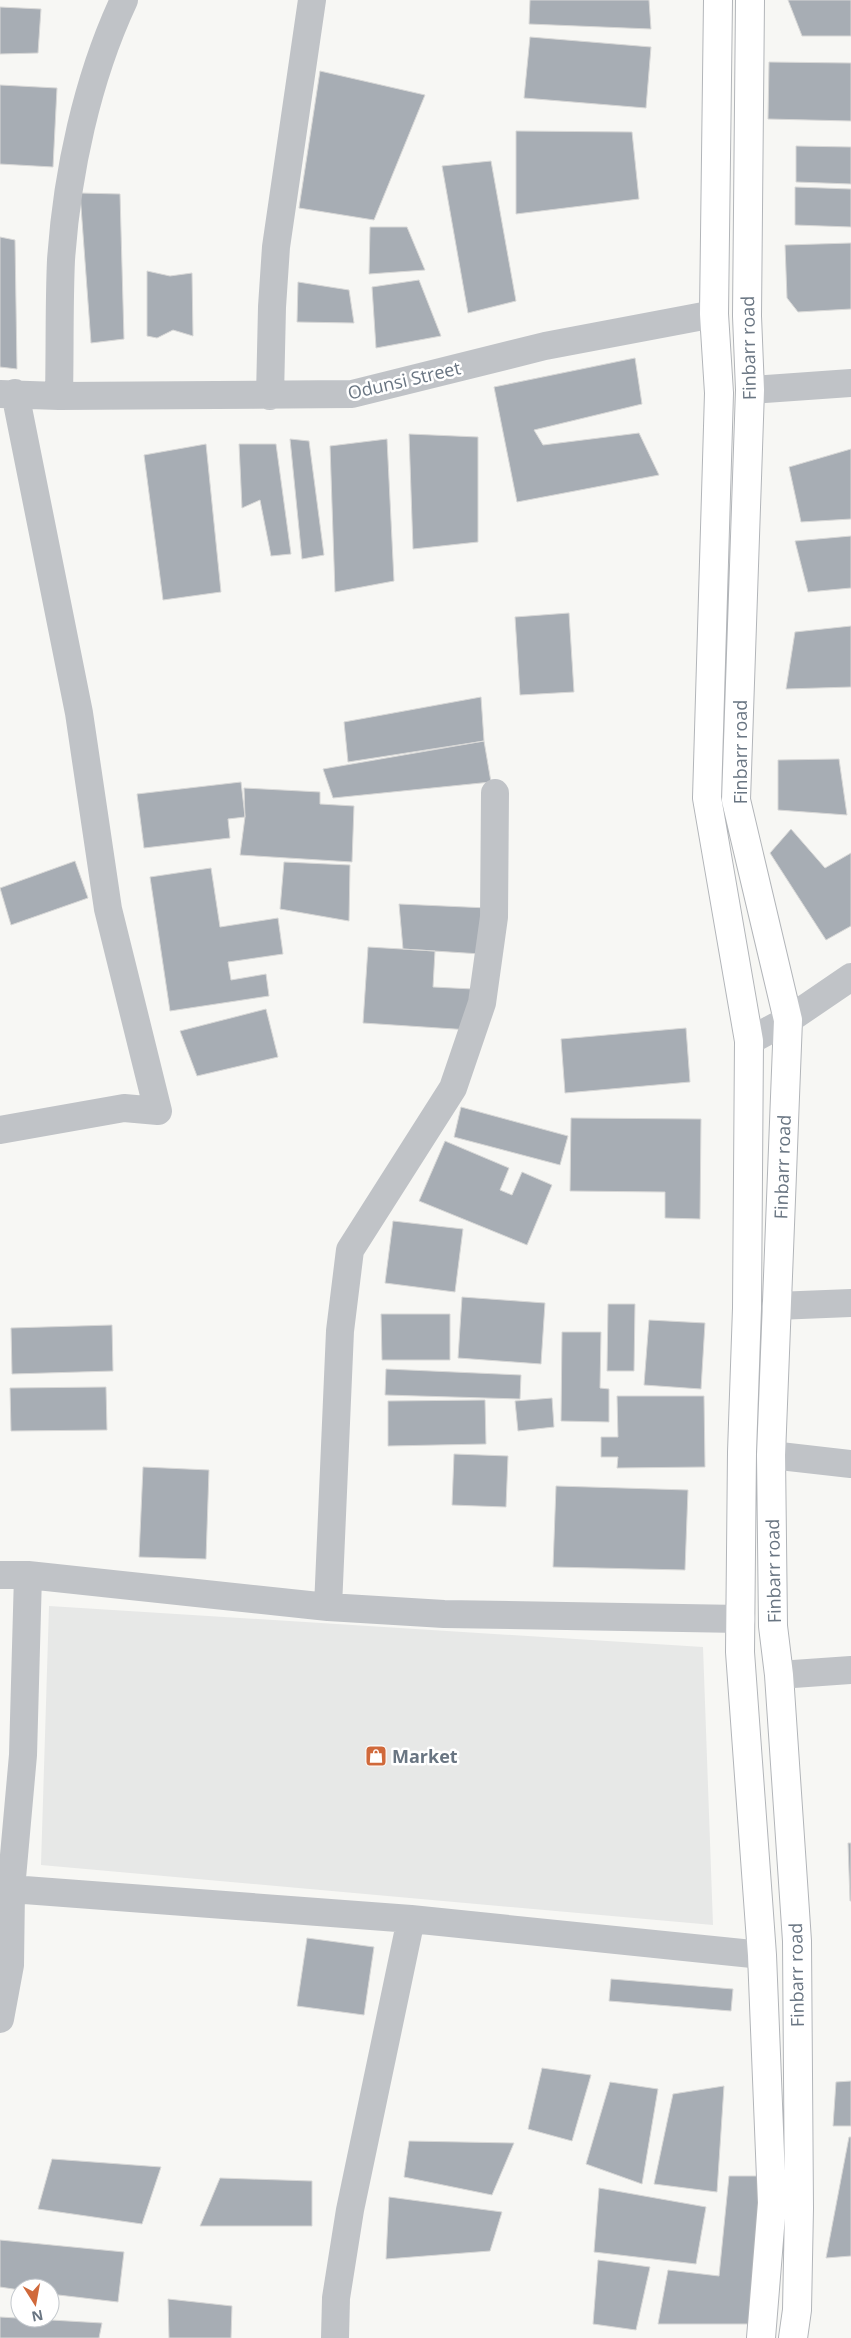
<svg xmlns="http://www.w3.org/2000/svg" width="851" height="2338" viewBox="0 0 851 2338" font-family="'Open Sans',sans-serif">
<rect width="100%" height="100%" fill="#f7f7f4"/>
<path fill="#e7e8e7" d="M49,1606L703,1647L713,1925L41,1865Z"/>
<path fill="#a7adb4" stroke="#d8d8d7" d="M530,0H649L651,29L529,24Z
M788,0H851V36H802Z
M0,7L41,9L38,53L0,54Z
M530,37L651,47L646,108L524,98Z
M769,62L851,63V121L768,119Z
M320,71L425,95L374,220L299,208Z
M0,85L57,88L53,167L0,164Z
M516,131L632,132L639,199L516,214Z
M796,146L851,147V184L796,182Z
M491,161L516,301L468,313L442,166Z
M795,187L851,189V227L795,225Z
M80,193L120,194L124,339L91,343Z
M370,227H407L425,270L369,274Z
M0,237L15,240L17,369L0,367Z
M851,243V309L798,312L787,298L785,245Z
M147,271L170,276L192,273L193,336L173,330L157,338L147,336Z
M419,280L441,336L376,348L372,287Z
M298,282L349,290L354,323L297,322Z
M635,358L642,404L534,430L543,445L639,433L659,475L517,502L494,387Z
M409,434L478,437V542L413,549Z
M290,439L309,441L324,555L302,559Z
M387,439L394,581L335,592L330,446Z
M206,444L221,592L163,600L144,455Z
M239,444H276L291,554L271,556L260,500L242,508Z
M851,449V519L801,522L789,467Z
M851,536V588L808,592L795,541Z
M569,613L574,692L520,695L515,617Z
M851,626V687L786,689L795,632Z
M481,697L484,741L348,762L344,722Z
M484,741L491,782L333,798L323,769Z
M839,759L847,815L778,810V760Z
M241,782L245,817L228,819L230,838L144,848L137,794Z
M244,788L320,792V804L354,806L352,862L240,855L245,817Z
M791,829L825,868L851,853V926L826,940L770,853Z
M75,861L88,898L11,925L0,888Z
M284,862L350,865L349,921L280,909Z
M211,868L220,927L278,918L283,954L228,962L231,980L266,974L269,996L170,1011L150,877Z
M399,904L488,908L481,954L403,949Z
M368,947L435,951L433,987L473,989L470,1030L363,1023Z
M266,1009L278,1057L197,1076L180,1031Z
M686,1028L690,1082L565,1093L561,1039Z
M461,1107L568,1136L560,1165L454,1137Z
M571,1118L701,1119L700,1219L665,1218V1192L570,1191Z
M445,1141L509,1168L500,1190L512,1195L522,1172L552,1185L527,1245L419,1201Z
M393,1221L463,1229L455,1292L385,1283Z
M462,1297L545,1303L541,1364L458,1358Z
M608,1304H635L634,1371H607Z
M381,1314H450V1360H382Z
M649,1320L705,1323L701,1389L644,1385Z
M112,1325L113,1371L12,1374L11,1328Z
M562,1332H601L600,1388L609,1389V1422L561,1421Z
M386,1369L521,1375L520,1399L385,1395Z
M106,1387L107,1430L11,1431L10,1388Z
M617,1396H704L705,1467L617,1468L618,1457H601V1437H618Z
M552,1398L554,1427L518,1431L515,1401Z
M485,1400L486,1444L388,1446V1401Z
M454,1454L508,1456L506,1507L452,1505Z
M143,1467L209,1470L206,1559L139,1557Z
M556,1486L688,1490L685,1570L553,1567Z
M848,1843H851V1901H850Z
M307,1938L374,1947L364,2015L297,2006Z
M611,1979L733,1989L731,2011L609,2001Z
M542,2068L591,2075L572,2141L528,2129Z
M851,2081V2126H833L836,2082Z
M610,2082L658,2089L642,2184L586,2164Z
M724,2086L717,2192L654,2184L673,2094Z
M849,2137H851V2256L826,2258Z
M409,2141L514,2143L492,2195L404,2177Z
M52,2159L161,2167L142,2224L38,2209Z
M729,2176H763L749,2324H658L668,2270L719,2276Z
M220,2178L312,2181V2226H200Z
M599,2188L706,2207L696,2264L594,2252Z
M389,2197L502,2212L490,2251L386,2259Z
M0,2240L124,2252L118,2302L50,2294V2288H20V2290L0,2287Z
M598,2260L650,2267L636,2330L593,2324Z
M168,2299L232,2306L231,2338H169Z
M0,2317L102,2323L99,2338H0Z"/>
<g fill="none" stroke-linecap="round" stroke-linejoin="round">
<g stroke="#b2b5b9" stroke-width="30">
<path id="major" d="M718,0L714,314L719,393L707,798L749,1041L747,1308L742,1452L740,1652L762,1955L772,2203L761,2338
M750,0L747,316L750,390L736,800L788,1020L771,1455L773,1626L779,1675L797,1941L799,2208L797,2310L793,2338"/>
</g>
<path stroke="#c0c3c7" stroke-width="28" d="M750,390L851,383
M0,394L59,396L352,394L545,346L714,314
M59,396C60,351 59,305 61,260C67,173 87,79 124,0
M270,396L272,307L276,247L312,0
M749,1041L788,1020L851,977
M0,1130L124,1108L158,1111L108,909L79,713L15,393
M776,1306L851,1303
M771,1455L851,1464
M0,1575H28L328,1607L444,1614L741,1619
M328,1607L340,1331L350,1250L453,1088L482,1003L494,917L495,793
M779,1675L851,1670
M11,1889L411,1919L762,1955
M0,2019L10,1965L11,1889L23,1755L28,1575
M335,2338L336,2298L350,2210L411,1919"/>
<use href="#major" stroke="#fff" stroke-width="28"/>
</g>
<defs>
<g id="shop-square" transform="scale(1.125)"><rect x="-9" y="-9" width="18" height="18" rx="4" fill="#d0693b" stroke="#fff"/><path d="M-5-2.5h2.3a2.7 3.5 0 0 1 5.4 0H5L5.5 6h-11ZM-1.5-2.5h3a1.5 2.3 0 0 0-3 0Z" fill="#fff"/></g>
</defs>
<g fill-rule="evenodd">
<use href="#shop-square" x="376" y="1756"/>
</g>
<g text-anchor="middle" dominant-baseline="central" stroke-width="5" stroke-linejoin="round" paint-order="stroke">
<g font-size="18" fill="#697582" stroke="#fff">
<text transform="translate(748 348) rotate(-91)">Finbarr road</text>
<text transform="translate(404 380) rotate(-13)">Odunsi Street</text>
<text transform="translate(740 752) rotate(-90)">Finbarr road</text>
<text transform="translate(782 1167) rotate(-88)">Finbarr road</text>
<text transform="translate(773 1571) rotate(-91)">Finbarr road</text>
<text transform="translate(796 1975) rotate(-91)">Finbarr road</text>
</g>
<g font-size="18" font-weight="bold" fill="#697582" stroke="#fff" text-anchor="start">
<text x="392" y="1756">Market</text>
</g>
</g>
<g transform="translate(35 2303) rotate(169)"><circle r="24" fill="#ffffff" stroke="#c3c8cd"/>
<path d="M0-4L9 19L0 12L-9 19Z" fill="#d0693b"/>
<text y="-8" font-size="14" font-weight="bold" text-anchor="middle" fill="#697582">N</text>
</g>
</svg>
